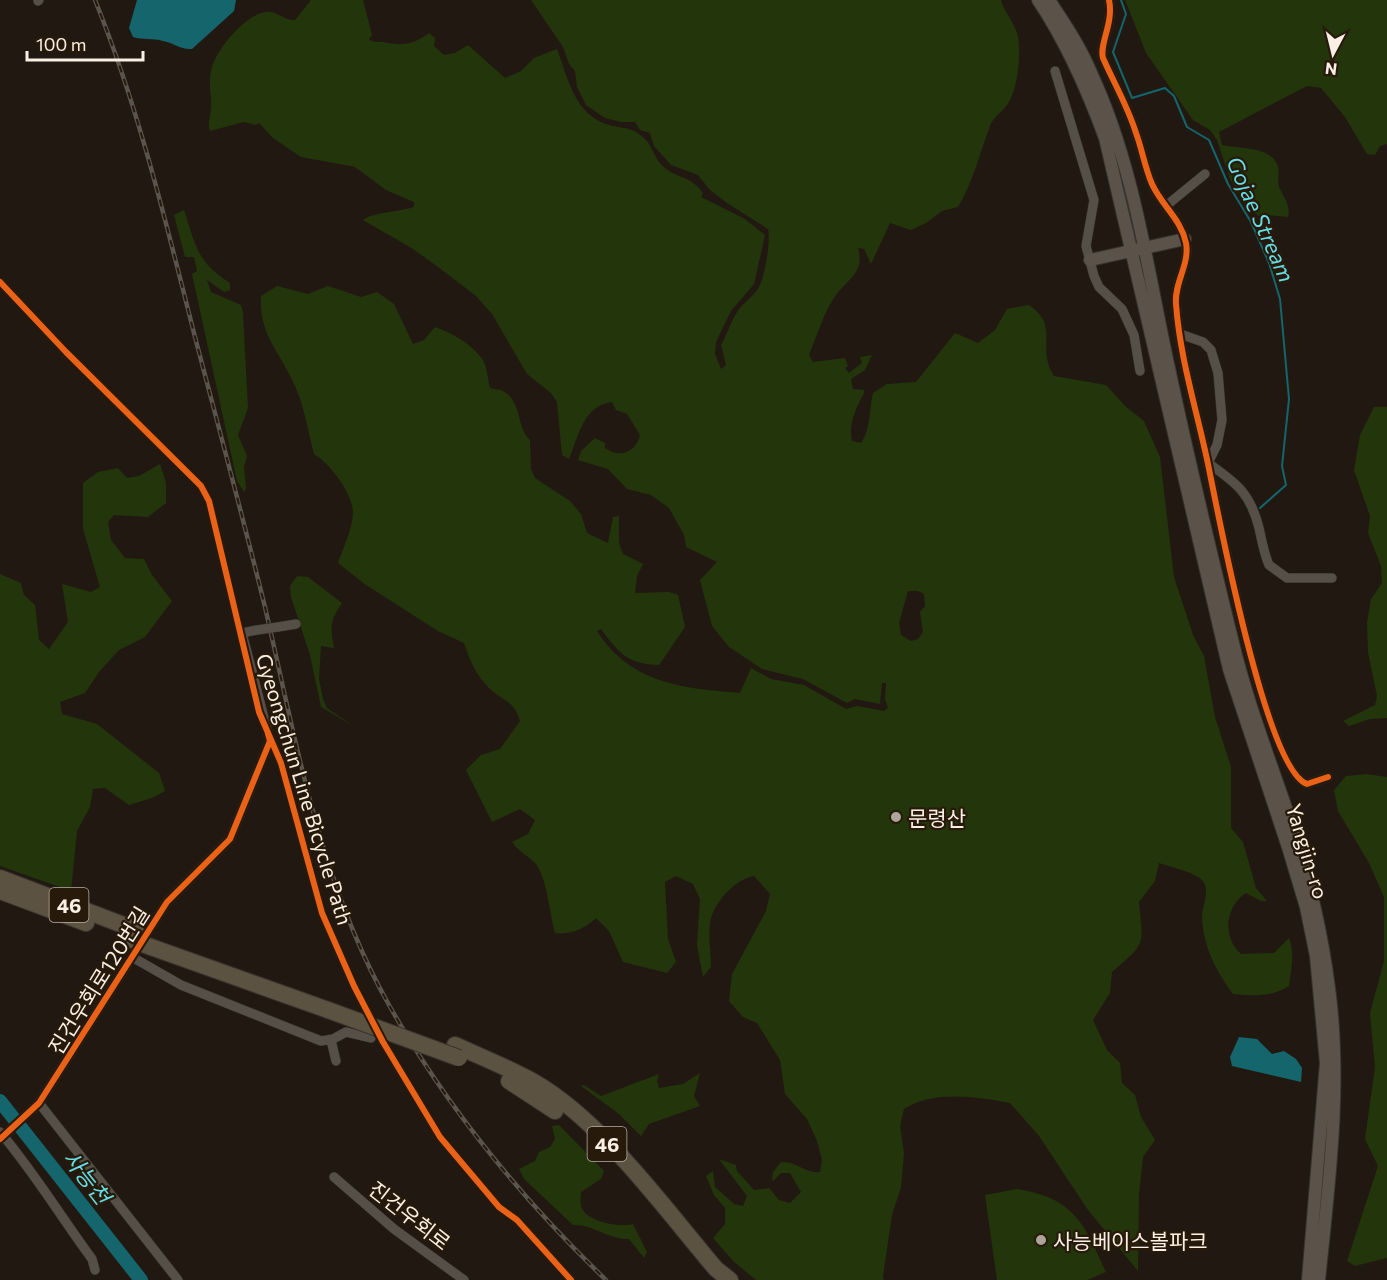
<svg xmlns="http://www.w3.org/2000/svg" width="1387" height="1280" viewBox="0 0 1387 1280" font-family="Commissioner,'Noto Sans KR',sans-serif">
<rect width="100%" height="100%" fill="#211911"/>
<path fill="#23350b" fill-rule="evenodd" d="M311,0H363L372,35L369,39C374,43 376,41 383,42C402,46 413,45 429,33L435,38L434,46L444,55L455,53L468,45L505,78L521,71L534,58L557,49C568,78 574,113 606,124C623,130 628,124 644,138C653,146 654,160 665,168C679,179 691,176 703,193L701,197L745,219L765,235L754,284L731,311L716,342L715,354L721,369L726,365L721,345C727,335 730,323 737,312C743,303 754,296 759,287C765,276 771,240 768,229L727,203L709,189L698,175L671,165L654,146L650,133L640,130L635,122H621L605,118L586,105L577,87L575,71L569,64L563,47L531,0H1001C1004,13 1015,22 1018,37C1021,56 1018,89 1007,105C1002,112 993,117 990,126C979,155 974,180 958,207L942,211L926,223L911,230L890,223L871,264L864,249L858,248C865,272 848,279 836,295C824,311 817,336 809,355L813,362L845,358L848,366L845,368L849,373L862,363L860,357L872,355L865,370L851,379L853,389L864,390V393C856,409 848,423 852,441L861,443C871,429 869,409 873,393L887,384L916,382L955,333L978,343L995,330L1007,309L1029,305C1061,327 1035,346 1054,376L1106,385L1125,406L1144,421L1160,457L1174,577L1193,635L1204,656L1215,717L1231,767V828L1243,842L1256,888L1267,901H1261L1246,893C1225,906 1222,938 1241,954L1274,953L1289,938C1295,954 1291,969 1289,986C1272,997 1253,996 1233,994C1216,971 1203,946 1202,917C1202,906 1211,889 1202,880C1194,872 1170,867 1159,863L1155,881L1139,902C1143,946 1147,942 1112,972L1110,993L1093,1020L1107,1050L1120,1063L1122,1083L1135,1095L1141,1117L1155,1140L1143,1157L1139,1194L1138,1271L1088,1210L1039,1136L1010,1103C975,1097 935,1090 904,1109L900,1126L904,1153L901,1187L892,1215L883,1276L884,1280H756L733,1261L713,1238L725,1224V1208L714,1195L706,1176L713,1171L715,1187L734,1204L743,1206L747,1196L719,1159L736,1165L737,1171L754,1190L769,1188L779,1200L790,1203L801,1192L790,1173H781L773,1181L772,1179L773,1172L781,1162C797,1161 806,1174 820,1172L822,1160L817,1141L807,1119L785,1094L780,1060L757,1023L743,1017L729,1001L732,974L766,911L770,894L754,876C735,879 713,903 710,923C708,937 711,953 711,967L703,977L697,945L700,899L693,884L676,876L665,882L668,939L676,962L667,973L623,962L609,931L596,918C584,929 571,935 555,933C550,915 547,879 536,864C530,857 519,852 512,842L528,834L535,820L520,809L492,822L466,770L481,755L500,749L520,721C514,700 504,702 489,688C476,675 470,661 464,643L438,631L366,585L338,563C343,548 353,528 353,512C352,492 330,464 314,454C308,431 304,406 295,386C280,351 259,336 261,296L277,286L308,294L328,286L361,297L377,292L394,304L413,344L424,340L435,327C452,333 472,344 483,360C487,367 488,380 490,388C494,390 500,389 503,391C522,401 516,427 530,440L531,469L535,478L570,501L581,514L587,533L608,543L613,517L619,516V543L623,554L643,564L637,576L635,593L669,592L678,595L685,627L659,665C627,664 619,653 601,629L597,631C631,684 682,688 740,693L751,668L771,679L804,685L846,709L857,706L884,711L888,708L885,699L886,683H882L880,704L855,699L847,703L803,679L762,669L729,647L712,626L700,580L717,562L686,547L684,535L669,508L651,495L627,489L608,469L578,460L581,451L595,438L605,443V448C620,459 636,452 640,435L627,414L616,410L612,402C583,406 579,435 569,459L562,455L557,402L551,393L527,374L492,314L476,296L438,267L413,249L363,220C371,213 402,211 414,207V202L386,190L355,167L301,157L273,138L259,123L256,125L244,122L210,131C207,123 211,116 211,108C212,96 208,84 211,71C215,50 244,16 265,12C277,10 284,21 295,20ZM908,591H918L924,594L925,606L920,612L923,632L918,639L911,641L901,635L899,623Z
M1125,0H1387V144L1380,146L1375,155L1367,154L1345,117L1321,88L1307,86L1219,132L1222,145C1239,149 1269,146 1277,164C1280,170 1277,179 1279,187C1284,198 1291,205 1288,217L1268,215L1262,218L1248,209L1230,179L1217,140L1210,130L1193,120L1146,53Z
M184,210C196,246 196,261 230,283V290L224,292L207,280L211,292L241,305L243,313L248,408L238,435L247,456L244,467L246,488L244,492L237,481L192,274L197,271L194,257H185L174,215Z
M1374,407H1387V718L1370,719L1349,726L1343,721L1375,705L1377,696L1368,652L1367,622L1371,599L1382,583L1381,566L1368,533L1370,516L1354,470L1360,435Z
M160,464L166,483V503L148,517L114,515L108,522L111,540L125,558L144,559L152,575L172,601L145,637L119,650L99,672L85,693L60,702L62,714L97,724L159,773L165,791L152,798L129,805L105,788L93,789L90,807L77,831L71,891L0,866V574L21,583L24,595L35,605L39,640L49,649L68,622L62,584L91,592L100,587L83,529V483L98,472L118,468L127,478L139,476Z
M297,576L308,577L342,603C330,620 330,628 334,648L321,646L319,679L323,699L327,708L352,725L321,707L310,655L291,597L290,586Z
M1367,774L1387,777V1258L1355,1266L1347,1261L1378,1166L1365,1139L1375,1067L1370,1013L1384,961V897L1369,863L1338,811L1334,790L1346,776Z
M700,1073L694,1096L700,1106L649,1124L641,1136L619,1114L581,1086L584,1085L601,1096L659,1074L657,1081L659,1088L683,1084Z
M559,1125L604,1171L601,1179L581,1192C581,1196 580,1202 581,1206C585,1222 621,1228 633,1224L647,1252L644,1258L629,1239C606,1239 593,1224 573,1225L524,1179L519,1169L535,1161L539,1152L550,1147L555,1139L552,1126Z
M1017,1189C1074,1198 1084,1223 1106,1272L1087,1280H997L985,1195Z"/>
<path fill="#14666c" d="M137,0H236L234,11L192,49C180,50 175,43 163,41C153,38 143,40 133,37L129,28Z
M1239,1037L1257,1039L1272,1054L1284,1051L1296,1059L1302,1068L1301,1082L1232,1066L1230,1057Z"/>
<g fill="none" stroke-linecap="round" stroke-linejoin="round">
<path stroke="#14666c" stroke-width="2" d="M1121,0L1126,14L1113,52L1132,98L1165,88L1174,96L1187,127L1209,140L1228,184L1251,222L1269,263L1280,299L1289,399L1282,466L1286,485L1260,508"/>
<path stroke="#14666c" stroke-width="14" d="M0,1101L141,1280"/>
<g stroke="#39332d" stroke-width="10">
<path id="street" d="M1109,0C1114,23 1099,44 1103,58C1114,83 1128,107 1136,133C1142,149 1145,168 1152,184C1162,206 1181,219 1186,243C1190,264 1174,283 1176,304C1180,359 1197,411 1208,464C1218,513 1266,770 1307,784L1328,777
M38,1L39,0
M1055,71L1094,200L1086,246L1094,276L1099,287L1122,309L1134,335L1140,371
M1167,205L1205,174
M1180,334L1203,342L1211,350L1218,373L1222,420L1217,445L1208,463C1236,483 1250,492 1259,528C1262,541 1264,554 1269,565L1287,578H1332
M278,627L296,624
M132,957L181,985L321,1041L333,1039L346,1032L371,1038
M331,1040L336,1061
M39,1103L178,1280
M0,1132C34,1172 61,1217 92,1259L95,1270
M0,1139L39,1103L167,902L230,839L270,741L242,633L257,630
M334,1177L394,1229L464,1280"/>
</g>
<g stroke="#39332d" stroke-width="14">
<path id="secondary" d="M1038,0C1067,43 1087,89 1105,138L1229,669L1288,847L1306,907L1316,956L1326,1063L1308,1280
M1049,0C1065,24 1081,48 1092,75C1134,166 1147,267 1168,364C1188,457 1210,550 1233,643C1248,706 1272,765 1292,826C1309,878 1322,934 1329,988C1342,1085 1329,1183 1319,1280
M1090,260L1185,239"/>
</g>
<g stroke="#39332d" stroke-width="18">
<path id="highway" d="M0,878L139,931
M0,891L86,923
M151,947L328,1010
M455,1045C481,1057 509,1068 534,1082C602,1121 665,1209 716,1269L730,1280
M509,1081L555,1111"/>
</g>
<use href="#street" stroke="#564f48" stroke-width="9"/>
<use href="#secondary" stroke="#5b5349" stroke-width="12"/>
<use href="#highway" stroke="#5c5241" stroke-width="16"/>
<g stroke="#5a544d" stroke-width="4.5">
<path id="rail" d="M95,0C139,109 166,223 195,337C218,425 242,514 264,603C296,739 319,881 389,1005C447,1108 521,1198 606,1280"/>
</g>
<use href="#rail" stroke="#281a0a" stroke-width="2" stroke-dasharray="7" stroke-linecap="butt"/>
<g stroke="#39332d" stroke-width="10" stroke-linecap="butt">
<path id="street-bridge" d="M257,630L278,627"/>
</g>
<g stroke="#39332d" stroke-width="18" stroke-linecap="butt">
<path id="highway-bridge" d="M134,941L151,947
M328,1010L459,1058"/>
</g>
<use href="#street-bridge" stroke="#564f48" stroke-width="9"/>
<use href="#highway-bridge" stroke="#5c5241" stroke-width="16"/>
<g stroke="#281a0a" stroke-width="10">
<path id="cycleway" d="M1109,0C1114,23 1099,44 1103,58C1114,83 1128,107 1136,133C1142,149 1145,168 1152,184C1162,206 1181,219 1186,243C1190,264 1174,283 1176,304C1180,359 1197,411 1208,464C1218,513 1266,770 1307,784L1328,777
M0,282L66,352L201,486L209,501L259,712L281,763L322,913L354,986L383,1042L440,1137L499,1207L517,1220L571,1280
M0,1139L39,1103L167,902L230,839L270,741L268,734"/>
</g>
<use href="#cycleway" stroke="#ea6118" stroke-width="6"/>
</g>
<g fill="#ada49b" stroke="#281a0a" stroke-width="2">
<circle cx="896" cy="817" r="6"/>
<circle cx="1041" cy="1240" r="6"/>
</g>
<g text-anchor="middle" dominant-baseline="central" stroke-width="4.5" stroke-linejoin="round" paint-order="stroke">
<g fill="#281a0a" stroke="#baafa3" stroke-width="1.5">
<rect x="49.5" y="888" width="39" height="34" rx="4.5"/>
<rect x="587.5" y="1127" width="39" height="34" rx="4.5"/>
</g>
<g font-size="20" font-weight="bold" fill="#f9efe5">
<text x="69" y="905">46</text>
<text x="607" y="1144">46</text>
</g>
<g font-size="21" fill="#f9efe5" stroke="#281a0a">
<text transform="translate(305 789) rotate(73)">Gyeongchun Line Bicycle Path</text>
<text transform="translate(1308 851) rotate(73)">Yangjin-ro</text>
<text transform="translate(98 980) rotate(-58)">진건우회로120번길</text>
<text transform="translate(410 1215) rotate(38)">진건우회로</text>
</g>
<g font-size="21" fill="#f9efe5" stroke="#281a0a" text-anchor="start">
<text x="908" y="817">문령산</text>
<text x="1053" y="1240">사능베이스볼파크</text>
</g>
<g font-size="22" font-style="italic" fill="#64dde7" stroke="#281a0a">
<text transform="translate(1261 219) rotate(66)">Gojae Stream</text>
<text transform="translate(87 1177) rotate(52)">사능천</text>
</g>
</g>
<g transform="translate(1333 54) rotate(187)" stroke="#281a0a" stroke-width="4.5" paint-order="stroke">
<path d="M0-4.5L10 22L0 15L-10 22Z" fill="#f9efe5"/>
<text y="-9" font-size="16" font-weight="bold" text-anchor="middle" fill="#f9efe5">N</text>
</g>
<path d="M27 51v9h116v-9" fill="none" stroke="#f9efe5" stroke-width="3"/>
<text x="36" y="51" font-size="18" fill="#f9efe5" stroke="#281a0a" stroke-width="4.5" paint-order="stroke">100 m</text>
</svg>
